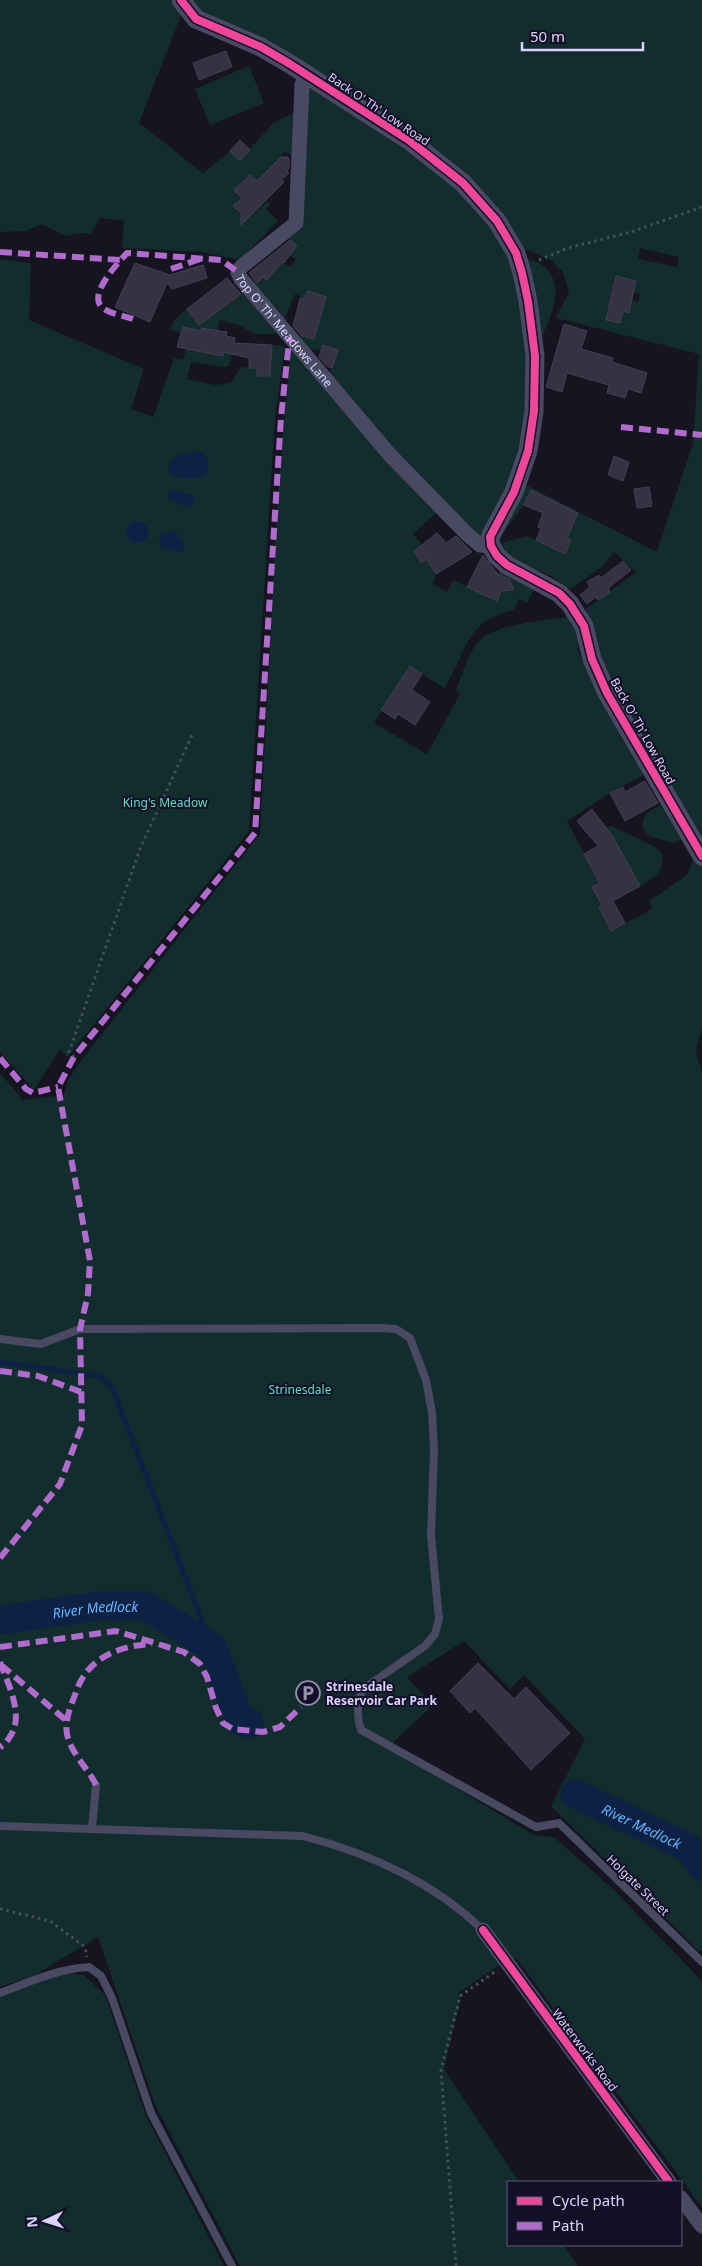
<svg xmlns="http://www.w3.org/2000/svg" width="702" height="2266" viewBox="0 0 702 2266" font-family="'Noto Sans',sans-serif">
<rect width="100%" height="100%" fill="#161421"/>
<path fill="#132c2d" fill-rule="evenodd" d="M0,0H171L182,13L139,123L203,173L230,151L240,160L274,122L297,112L295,156L285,152L281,154V157L257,181L250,175L234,190L242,198L234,206L244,219H248L267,201L270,204L266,209L278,221L240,260L202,252L122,248L124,221L100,218L91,234L81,233L65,236L42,224L26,231L0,232Z
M187,0H702V847L633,728L593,646L586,609L636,572L614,552L603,566L571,589L551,576L513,560L505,552L501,543L527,536L565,553L571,540L564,536L570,532L578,513L531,491L524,505L504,531L526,485L657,552L693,444L699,354L556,318L569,292L563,272L551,260L518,246L461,173L199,14ZM640,248L679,257L677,267L638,259ZM616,276L636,281L634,292L640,294L638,302L632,300L629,312L623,311L620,323L606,320Z
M249,66L264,103L210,125L195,89Z
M308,88L312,89L357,112L469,197L495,229L513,271L526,340V403L518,465L483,534L472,532L328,379L338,350L323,345L321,350L304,349L291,332L293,327L297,335L306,337L309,331L316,333L326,297L308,291L303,299H300V296L295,294L285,318L281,319L249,282L250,277L258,283L263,277L267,280L282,262L290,267L296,259L289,255L296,244L285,236L298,231L305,221L302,213Z
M522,257C528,259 536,261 541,264C569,284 550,319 539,342Z
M0,259L31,263L29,320L144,369L131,409L153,417L174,358L183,360L186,349L223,356V352L232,354L229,366L225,367L191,362L187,379L215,385L231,383L241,367L257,368V376H269L272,345L285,346L275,418L249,831L68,1057L60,1049L34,1090L0,1052Z
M245,292L278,331L274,334H255L241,326L220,320L217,334H181L170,329L175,319L187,309L195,320L227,304Z
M291,346L437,512L413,534L422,544L414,551L421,562L430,557L435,564L431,567L436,574L433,584L447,592L453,580L496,601L502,589L512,585L509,579L498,574L501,567L535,587L527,603L519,599L514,610C463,621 468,653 444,688L410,666L374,723L427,754L460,694L456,691C462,674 467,655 479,641C493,624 549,620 572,616L580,638L577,650L647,773L610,793L567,821L600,883L593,887L602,905L599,907L611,931L652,909L649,901L687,875L696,852L702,863V1027L696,1051L702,1072V1949L700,1952L551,1806L585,1739L524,1675L510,1689L464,1641L407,1677L433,1705L388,1747L534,1835L554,1837L615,1891L702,1981V2207L516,1958L496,1967L459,1993L461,1998L444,2069L519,2182H508V2245H563L578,2266H240L155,2105L98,1937L35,1975L0,1987V1073L23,1100L64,1095L68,1080L82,1059L260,834L278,493Z
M660,805L682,839L674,843C656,838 634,837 646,813Z
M611,826L652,845L662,853L663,862L659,874L640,886L613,838L602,829Z
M64,1973L84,1975L105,1995L146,2116L224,2266H0V1996Z"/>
<path fill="#0d2144" d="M199,451C208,455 209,461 208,471C196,482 187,479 171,475C161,456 185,453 199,451Z
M173,491L192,495L195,498V503L189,508L168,499L169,493Z
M126 532a11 11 0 1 1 22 0a11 11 0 1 1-22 0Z
M172,532L176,533L184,544V549L181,552L173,551L160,546L159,542L161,533Z"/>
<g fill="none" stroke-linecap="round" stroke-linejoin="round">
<path stroke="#0d2144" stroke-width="5" d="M0,1362L99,1376L112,1387L212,1647"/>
<g stroke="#0d2144" stroke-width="29">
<path id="s1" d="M0,1620L99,1606H146L212,1647L240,1721L249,1723"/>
<path id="s2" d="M575,1794L689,1848L702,1866"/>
</g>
</g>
<path fill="#343243" stroke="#433f54" d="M226,51L232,67L199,80L193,63Z
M240,140L250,150L240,161L230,151Z
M281,157H287L289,159V168L287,171L289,173L281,180L284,182L241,225V213L233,206L242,198L234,190L250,175L257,181Z
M290,240L297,245L284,263L282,262L267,280L263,277L257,283L249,273Z
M135,263L170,275L203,265L207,278L172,289L167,283L150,322L115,307Z
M616,276L636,281L629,313L623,311L620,323L606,320Z
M227,278L241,294L199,325L187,309Z
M308,291L326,297L314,339L302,336L293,326L300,299H303Z
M564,324L587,331L581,349L613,358L612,362L647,373L641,393L628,389L625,398L607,393L609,385L567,373L562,392L546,387Z
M183,327L203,331L201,328L227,332L226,336L235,338L234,343L272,345L270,376H257V368H249V358L223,352V356L177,347Z
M323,345L338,350L332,368L327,366L319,357Z
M614,456L629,462L623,481L608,475Z
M649,487L652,506L637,508L634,489Z
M531,490L578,513L567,538L571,540L565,554L536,540L541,529L538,527L543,513L524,505Z
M437,533L446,543L456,536L472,552L436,574L427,559L421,563L414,551Z
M483,555L498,574L509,579L514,590L501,591L497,601L467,587Z
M623,561L631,570L608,588L610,592L598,600L596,597L587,604L580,595L590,587L587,582L599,575L601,578Z
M410,666L422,674L412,690L430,702L415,725L398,714L395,719L381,710Z
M645,781L658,803L625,821L610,793L623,787L625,792Z
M592,809L613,837L640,886L613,901L625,923L611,931L599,907L602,905L592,887L600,883L584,854L598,846L577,821Z
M478,1663L514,1699L526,1687L570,1733L531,1770L475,1708L470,1713L450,1691Z"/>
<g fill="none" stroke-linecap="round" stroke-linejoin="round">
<path stroke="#44505f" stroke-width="3" stroke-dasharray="2.5 4" stroke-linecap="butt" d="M539,260L568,248L631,232L702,207
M74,1057L69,1052L140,849L192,735
M0,1909L50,1921L85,1947L87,1957
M456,2266L441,2070L460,1996L496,1971"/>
<path stroke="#4a4962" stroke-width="8" d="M0,1339L41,1344L80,1329L382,1328L396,1329L410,1338L426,1380L432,1413L434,1450L431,1535L439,1619L435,1634L425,1646L363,1689C357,1703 356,1715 361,1730L536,1827L559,1823L702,1962
M0,1826L303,1836C369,1853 434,1883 483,1930
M92,1828L96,1785
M0,1993C29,1982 57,1969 89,1967L101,1976L112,1998L151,2113L232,2266"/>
<g stroke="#4a4962" stroke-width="15">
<path id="s3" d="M306,74L302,85L296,223L241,267L238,272L241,279L390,455L468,535L480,545L491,546"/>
<path d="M483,1930L669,2182"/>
<path d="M681,2198L702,2226"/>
</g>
<path stroke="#4a4962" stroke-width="19" d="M181,0L196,19L261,47L290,64L410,141L463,183L497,221L516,253L522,273L528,301L535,356L534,411L528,451L514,492L490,537L491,546L497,556L507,565L559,593L570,604L584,626L592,659L607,693L702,856"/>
<path stroke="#b06ccc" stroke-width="6" stroke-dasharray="12 6" stroke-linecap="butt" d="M0,252L121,260
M171,269L200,259
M133,319C124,316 112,314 104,309C85,297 118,263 127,253L221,260L238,272
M621,427L702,435
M0,1058L26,1089L33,1093L58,1087
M0,1371L38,1376L81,1392
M0,1558L60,1484L82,1425L80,1329L88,1294L90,1261L58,1087L74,1057L255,833L281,418L289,341L292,338
M0,1647L116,1631L184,1652L200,1664L207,1677L216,1708L223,1723L233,1729L263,1732L280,1727L301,1707
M0,1662C8,1684 24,1714 11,1735C7,1741 6,1744 0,1747
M1,1665L68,1722
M96,1785C88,1768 71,1754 67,1734C65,1724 69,1709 73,1700C76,1693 78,1685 82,1679C96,1654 126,1645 152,1644"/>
<g stroke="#130f26" stroke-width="11">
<path id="cycleway" d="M181,0L196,19L261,47L290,64L410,141L463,183L497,221L516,253L522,273L528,301L535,356L534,411L528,451L514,492L490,537L491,546L497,556L507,565L559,593L570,604L584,626L592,659L607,693L702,856
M483,1930L669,2182"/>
</g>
<use href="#cycleway" stroke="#ed469a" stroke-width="8"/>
</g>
<defs>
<g id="parking-ring" transform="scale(1.25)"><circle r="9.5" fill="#130f26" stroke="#9591b1" stroke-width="1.5"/><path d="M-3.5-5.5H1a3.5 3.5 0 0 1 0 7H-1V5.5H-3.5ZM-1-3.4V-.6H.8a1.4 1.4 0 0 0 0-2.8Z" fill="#9591b1"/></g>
</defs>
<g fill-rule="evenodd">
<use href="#parking-ring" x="308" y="1693"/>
</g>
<g text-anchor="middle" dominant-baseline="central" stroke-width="4" stroke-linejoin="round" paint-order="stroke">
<g font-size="12" fill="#d9d4ff" stroke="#130f26">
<text transform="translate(379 109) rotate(34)">Back O' Th' Low Road</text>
<text stroke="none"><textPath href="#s3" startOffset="301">Top O' Th' Meadows Lane</textPath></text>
<text transform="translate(643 731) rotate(61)">Back O' Th' Low Road</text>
<text transform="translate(638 1885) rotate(44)">Holgate Street</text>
<text transform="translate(585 2050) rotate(53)">Waterworks Road</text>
</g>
<g font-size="12" fill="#5fe0c0" stroke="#130f26">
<text x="165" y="802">King's Meadow</text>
<text x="300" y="1389">Strinesdale</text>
</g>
<g font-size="12" font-weight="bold" fill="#d9d4ff" stroke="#130f26" text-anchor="start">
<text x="326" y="1686">Strinesdale<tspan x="326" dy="14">Reservoir Car Park</tspan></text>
</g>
<g font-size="14" font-style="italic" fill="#62b6ff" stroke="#130f26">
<text stroke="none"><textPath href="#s1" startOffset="96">River Medlock</textPath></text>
<text stroke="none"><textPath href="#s2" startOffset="74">River Medlock</textPath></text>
</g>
</g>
<rect x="507" y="2181" width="175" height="65" fill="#130f26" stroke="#625e7d"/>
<rect x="517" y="2197" width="25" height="8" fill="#ed469a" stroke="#625e7d"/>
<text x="552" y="2206" font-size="15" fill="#d9d4ff">Cycle path</text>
<rect x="517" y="2222" width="25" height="8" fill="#b06ccc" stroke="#625e7d"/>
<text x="552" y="2231" font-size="15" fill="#d9d4ff">Path</text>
<g transform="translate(45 2221) rotate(266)" stroke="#130f26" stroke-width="4" paint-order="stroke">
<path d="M0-4L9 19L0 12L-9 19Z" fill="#d9d4ff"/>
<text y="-8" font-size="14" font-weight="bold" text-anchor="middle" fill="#d9d4ff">N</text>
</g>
<path d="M522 42v8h121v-8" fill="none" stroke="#d9d4ff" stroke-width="2.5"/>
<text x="530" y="42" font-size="15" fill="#d9d4ff" stroke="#130f26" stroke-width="4" paint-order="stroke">50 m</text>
</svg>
